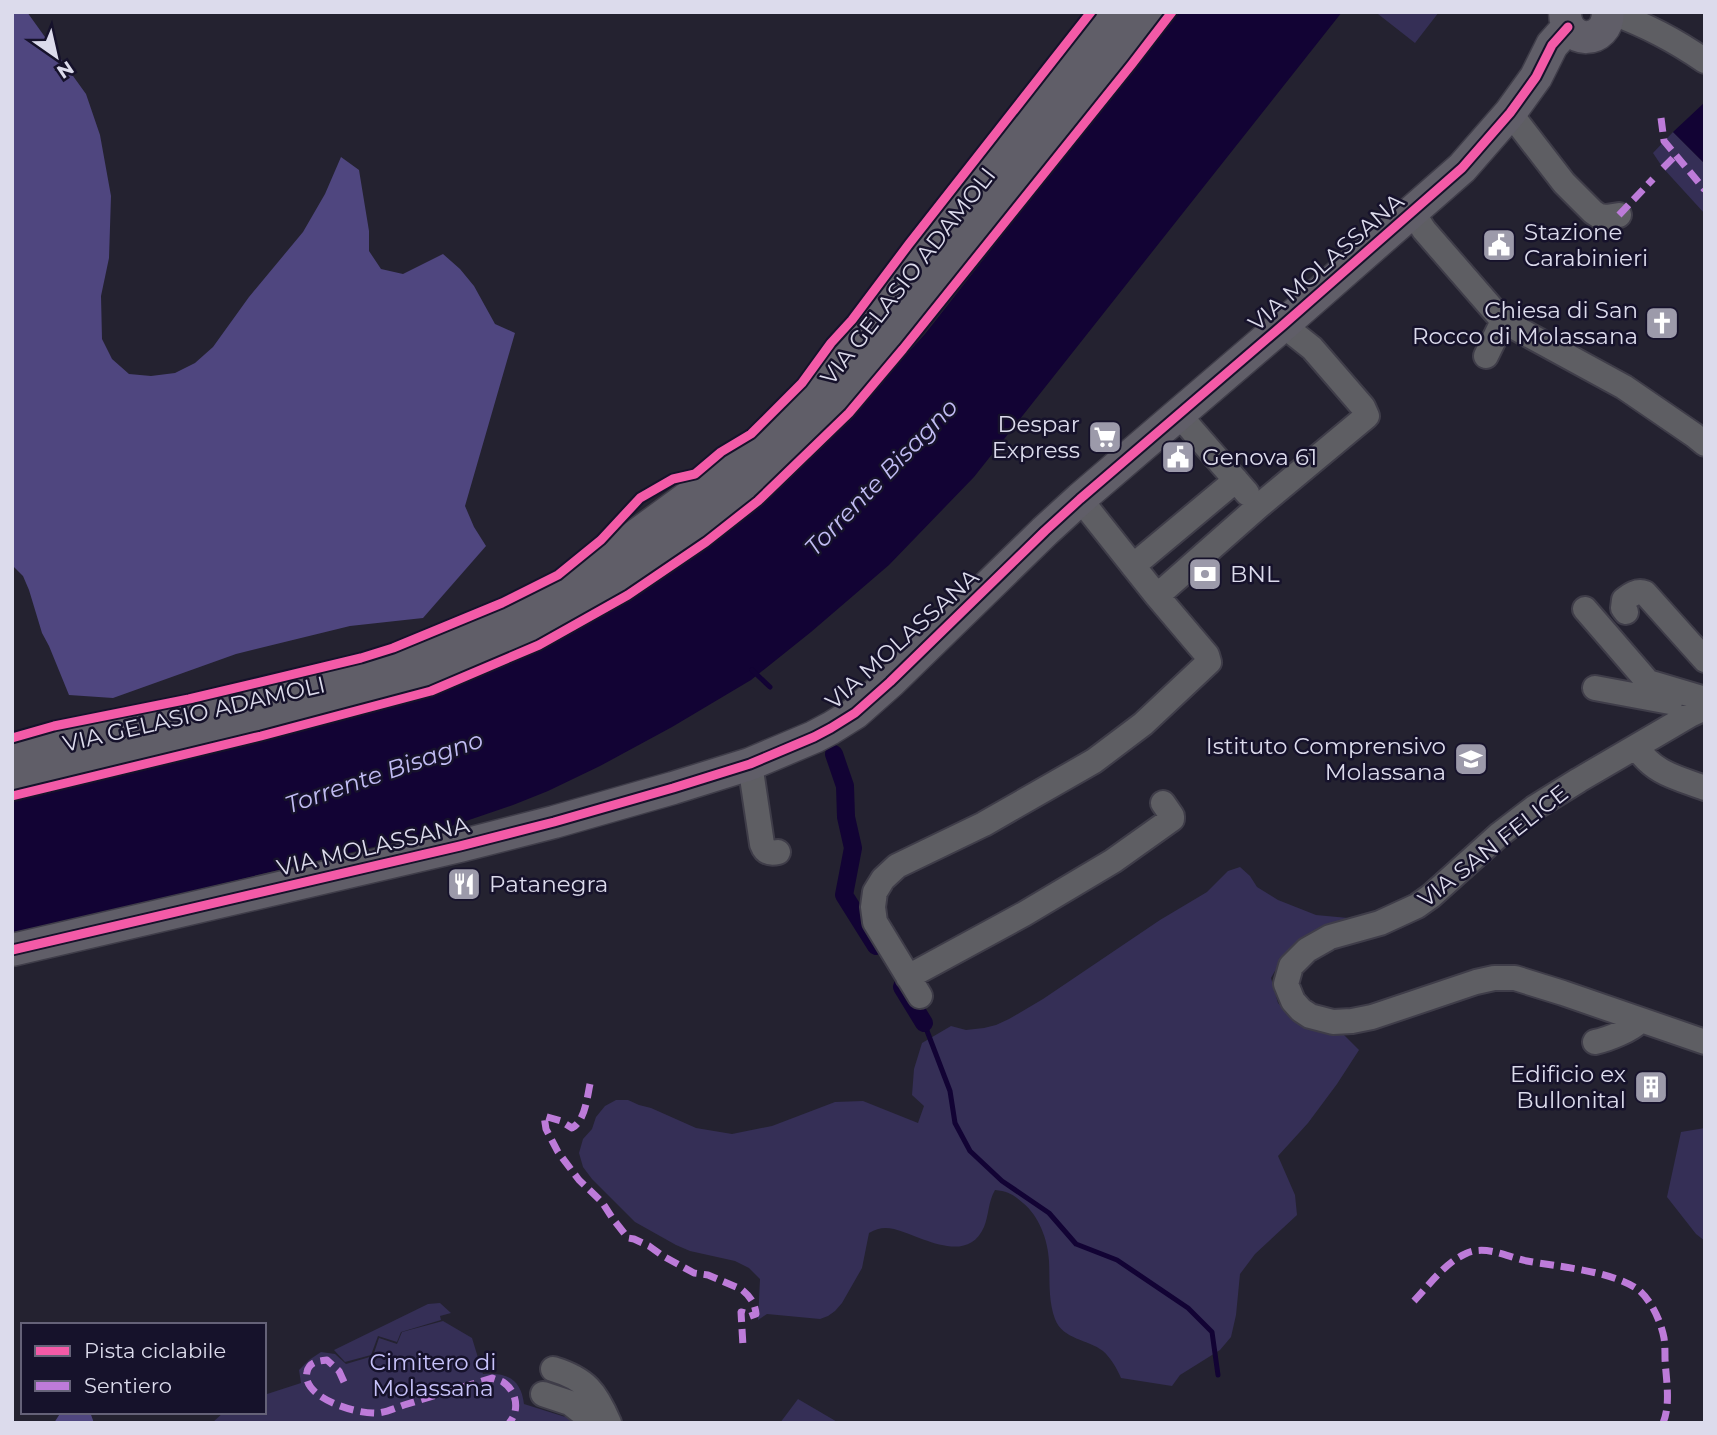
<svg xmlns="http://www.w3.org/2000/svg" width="1717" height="1435" viewBox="0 0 1717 1435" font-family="Montserrat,sans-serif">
<rect width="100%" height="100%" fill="#242230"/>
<path fill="#352f56" d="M1380,12H1439L1415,43L1378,14Z
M1673,132L1705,164V214L1663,168L1653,153Z
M1240,867L1250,876L1257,887L1278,900L1316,915L1348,918C1315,935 1290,943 1271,978L1278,1003L1295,1021L1306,1026L1342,1033L1359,1050L1337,1084L1308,1123L1278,1156L1295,1195L1297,1215L1255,1254L1240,1274L1236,1315L1231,1337L1220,1350L1180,1375L1172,1386L1121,1378C1117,1369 1111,1358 1103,1351C1088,1339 1063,1340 1055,1319C1048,1300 1050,1280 1049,1261C1048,1240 1039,1216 1023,1203C1014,1195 1008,1191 995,1190C988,1202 989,1215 984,1227C967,1266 921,1236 894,1229C884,1227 878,1228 869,1233L862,1268L842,1303L835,1311L828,1316L820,1319L767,1314L758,1320L760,1279L749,1268L735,1261L690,1251L676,1245L635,1222L592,1179L583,1167L579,1153L583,1139L592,1129L596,1117L605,1106L616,1100H628L639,1105L651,1108L696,1128L732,1134L772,1126L835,1102L863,1101L918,1123L924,1106L912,1095L914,1069L922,1043L951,1026L966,1030L984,1028L996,1025L1009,1019L1043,999L1160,920L1207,892L1228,871Z
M1705,1128V1241L1696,1234L1667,1197L1681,1132Z
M440,1303L451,1313L440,1316L441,1320L401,1332L397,1342L378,1336L371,1355L345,1362L334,1350L428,1304Z
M443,1321L472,1338L483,1374C507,1372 521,1379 524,1404L575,1420L576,1423H212L224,1412H264V1395L301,1383L299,1370L309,1360L321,1352L335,1354L346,1364L373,1356L379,1338L397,1344L402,1332Z
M798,1399L839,1423H780Z"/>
<path fill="#4f467f" d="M12,12H27L86,94L100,135L111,196L109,258L101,296L102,339L112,359L129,374L151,376L175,373L195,363L213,347L249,297L303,232L325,194L341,157L359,170L369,231V251L381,269L403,274L443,254L460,269L474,286L495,324L515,333L465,506L474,527L486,546L423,618L350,626L236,654L113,698L69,695L49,646L42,633L29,590L23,576L12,565Z
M61,1412H90L94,1423H54Z"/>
<path fill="#120334" d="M1177,12H1342L974,477L889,565L811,632L751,680L672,727L600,766L548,791L513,805L431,833L12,935V798L207,752L416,699L491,670L632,597L712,541L756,505L829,437L862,403L925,334Z
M1705,102V164L1673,132Z"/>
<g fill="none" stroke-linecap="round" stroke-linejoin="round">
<path stroke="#120334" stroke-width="5" d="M752,670L770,687
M924,1023L950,1091L955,1123L970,1151L1002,1181L1049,1213L1076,1244L1117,1260L1188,1308L1212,1332L1218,1375"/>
<path stroke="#120334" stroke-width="18" d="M834,754L845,786L846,817L853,848L844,895L876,946
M902,987L924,1023"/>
<g stroke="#3f3d49" stroke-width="28">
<path id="minor" d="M1611,12C1647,26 1673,39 1705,61
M1510,113L1564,183L1593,212L1599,216L1606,217L1619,215
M1413,213L1424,230L1503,321L1624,387L1694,435L1705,444
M1486,356L1503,321
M1179,415L1247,493
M1133,566L1236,480
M1157,596L1259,506L1367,416L1363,407L1312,348L1283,325
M1585,609L1648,682L1705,699
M1626,612L1623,608L1624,600C1630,595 1637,590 1645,593L1705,660
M1595,688L1670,702
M1705,708L1690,715L1579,780L1534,808L1500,834L1431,896L1417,906L1380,923L1330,937L1307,950L1291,966L1286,984L1293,1001L1301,1010L1310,1016L1333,1022L1352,1021L1372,1017L1476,982L1494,978H1515L1563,993L1705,1042
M1636,747C1655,774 1675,777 1705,788
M750,764L762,844C765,852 769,854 778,852
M908,977L1024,914L1113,861L1172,819V816L1163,803
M920,996L875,922L873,907L875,892L883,879L897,866L984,824L1094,761L1143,724L1209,662L1207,655L1157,596L1080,499
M1595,1042C1609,1039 1631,1030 1641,1020
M553,1369C586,1379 596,1392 609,1423
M543,1394L570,1403L594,1422L605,1423"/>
</g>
<g stroke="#3f3d49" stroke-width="35">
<path id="major" d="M1565,12C1565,46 1608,45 1608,12
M12,758L341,680L404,660L464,637L559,591L615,551L764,442L819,389L885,307L1113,12
M12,783L343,702L411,682L472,659L573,609L638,568L735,498L780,462L835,410L908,322L1148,12
M12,950L460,846L554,822L673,788L750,764L814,737L831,728L855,713L890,682L1045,531L1080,499L1283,325L1462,168L1510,113L1536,77L1552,45L1568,27"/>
</g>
<use href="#minor" stroke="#5e5e63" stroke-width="24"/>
<use href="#major" stroke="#605e68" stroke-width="32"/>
<path stroke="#bd7bd9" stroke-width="7" stroke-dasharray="14 7" stroke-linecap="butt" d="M1661,118L1664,141L1705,190
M1663,168L1676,155
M1619,215L1653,179
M590,1084C587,1098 585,1121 572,1128L561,1121L544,1116L546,1129L558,1152L579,1180L602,1202L613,1219L628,1238L634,1239L649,1246L663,1256L694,1273L708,1275L741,1289C750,1296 755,1303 756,1314L748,1317L745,1313L741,1312L743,1346
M1414,1301C1429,1285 1445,1263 1465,1254C1485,1244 1507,1257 1527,1261C1559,1267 1615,1271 1640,1291C1652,1302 1661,1322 1664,1338C1665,1345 1665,1352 1665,1359C1666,1379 1671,1404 1663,1423
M344,1382L339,1371L327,1360C318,1361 309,1362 307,1372C301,1397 354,1413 373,1413C383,1414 395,1408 404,1405C433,1396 463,1387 492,1378C496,1380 500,1380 503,1382C517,1391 520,1411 509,1423"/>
<g stroke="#16122b" stroke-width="13">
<path id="cycleway" d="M12,738L54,726L189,699L361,658L393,648L502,603L558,575L601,540L640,498L673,479L695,474L721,452L751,434L802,383L831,343L852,320L909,244L1091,12
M12,796L261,736L431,691L539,645L628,595L706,542L758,501L849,413L903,349L1132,64L1172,12
M12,950L460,846L554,822L673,788L750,764L814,737L831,728L855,713L890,682L1045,531L1080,499L1283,325L1462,168L1510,113L1536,77L1552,45L1568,27"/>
</g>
<use href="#cycleway" stroke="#f35aa7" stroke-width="9"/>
</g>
<defs>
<g id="civic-square" transform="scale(1.75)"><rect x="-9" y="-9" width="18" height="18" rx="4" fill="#9c9aaa" stroke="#16122b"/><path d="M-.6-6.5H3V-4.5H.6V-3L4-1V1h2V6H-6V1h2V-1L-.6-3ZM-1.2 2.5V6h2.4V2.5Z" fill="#fff"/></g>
<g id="church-square" transform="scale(1.75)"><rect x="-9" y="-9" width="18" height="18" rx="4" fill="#9c9aaa" stroke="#16122b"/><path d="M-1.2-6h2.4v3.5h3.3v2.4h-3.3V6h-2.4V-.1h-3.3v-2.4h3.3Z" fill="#fff"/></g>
<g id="supermarket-square" transform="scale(1.75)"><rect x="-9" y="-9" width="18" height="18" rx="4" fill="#9c9aaa" stroke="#16122b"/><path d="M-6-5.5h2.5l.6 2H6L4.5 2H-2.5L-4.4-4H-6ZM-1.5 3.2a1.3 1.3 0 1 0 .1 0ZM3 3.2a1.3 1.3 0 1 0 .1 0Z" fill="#fff"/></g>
<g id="bank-square" transform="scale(1.75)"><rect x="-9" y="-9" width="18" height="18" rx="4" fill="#9c9aaa" stroke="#16122b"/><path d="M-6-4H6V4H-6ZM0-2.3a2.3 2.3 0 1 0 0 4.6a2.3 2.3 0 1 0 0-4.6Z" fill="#fff"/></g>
<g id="school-square" transform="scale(1.75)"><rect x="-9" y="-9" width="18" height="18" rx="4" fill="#9c9aaa" stroke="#16122b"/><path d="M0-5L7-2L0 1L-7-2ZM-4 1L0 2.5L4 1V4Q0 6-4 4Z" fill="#fff"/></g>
<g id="restaurant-square" transform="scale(1.75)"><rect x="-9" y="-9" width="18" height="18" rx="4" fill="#9c9aaa" stroke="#16122b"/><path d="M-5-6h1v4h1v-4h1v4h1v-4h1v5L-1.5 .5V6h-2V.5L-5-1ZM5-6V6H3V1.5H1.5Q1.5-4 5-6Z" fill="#fff"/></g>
<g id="building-square" transform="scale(1.75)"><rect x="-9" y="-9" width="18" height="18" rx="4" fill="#9c9aaa" stroke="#16122b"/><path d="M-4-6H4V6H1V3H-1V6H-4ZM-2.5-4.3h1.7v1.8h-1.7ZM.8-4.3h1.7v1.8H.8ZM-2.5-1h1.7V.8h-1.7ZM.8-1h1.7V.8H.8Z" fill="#fff"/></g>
</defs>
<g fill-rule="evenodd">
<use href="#civic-square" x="1499" y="245"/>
<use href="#church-square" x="1662" y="323"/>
<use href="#supermarket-square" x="1105" y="437"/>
<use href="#civic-square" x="1178" y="457"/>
<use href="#bank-square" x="1205" y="574"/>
<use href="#school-square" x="1471" y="759"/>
<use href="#restaurant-square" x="464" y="884"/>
<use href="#building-square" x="1651" y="1087"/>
</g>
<g text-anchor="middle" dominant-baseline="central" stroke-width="5" stroke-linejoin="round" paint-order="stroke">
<g font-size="23" fill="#dcdbec" stroke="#16122b" text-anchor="start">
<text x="1524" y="232">Stazione<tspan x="1524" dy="26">Carabinieri</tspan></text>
<text x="1638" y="310" text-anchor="end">Chiesa di San<tspan x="1638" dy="26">Rocco di Molassana</tspan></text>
<text x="1080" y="424" text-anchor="end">Despar<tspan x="1080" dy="26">Express</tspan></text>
<text x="1202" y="457">Genova 61</text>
<text x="1230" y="574">BNL</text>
<text x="1446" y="746" text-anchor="end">Istituto Comprensivo<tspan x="1446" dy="26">Molassana</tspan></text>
<text x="489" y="884">Patanegra</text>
<text x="1626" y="1074" text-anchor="end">Edificio ex<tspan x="1626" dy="26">Bullonital</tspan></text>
</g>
<g font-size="23" fill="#dcdbec" stroke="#16122b">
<text transform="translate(1326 262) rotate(-41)">VIA MOLASSANA</text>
<text transform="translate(908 276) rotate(-52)">VIA GELASIO ADAMOLI</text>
<text transform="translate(902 639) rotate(-42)">VIA MOLASSANA</text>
<text transform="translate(194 714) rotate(-13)">VIA GELASIO ADAMOLI</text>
<text transform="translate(373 846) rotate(-13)">VIA MOLASSANA</text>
<text transform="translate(1493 846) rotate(-38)">VIA SAN FELICE</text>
</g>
<g font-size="23" fill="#c7c2fa" stroke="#16122b">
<text x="433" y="1362">Cimitero di<tspan x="433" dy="26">Molassana</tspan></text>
</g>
<g font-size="24" font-style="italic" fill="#c1bcf3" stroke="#16122b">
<text transform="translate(881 477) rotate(-46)">Torrente Bisagno</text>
<text transform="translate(384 772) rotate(-19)">Torrente Bisagno</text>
</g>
</g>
<rect width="1717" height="1435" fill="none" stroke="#dcdbec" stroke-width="28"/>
<rect x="21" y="1323" width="245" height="91" fill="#16122b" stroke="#656278" stroke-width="2"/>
<rect x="35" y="1346" width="35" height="10" fill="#f35aa7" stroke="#656278" stroke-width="2"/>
<text x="84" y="1358" font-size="21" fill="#dcdbec">Pista ciclabile</text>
<rect x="35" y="1381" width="35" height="10" fill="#bd7bd9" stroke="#656278" stroke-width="2"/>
<text x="84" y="1393" font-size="21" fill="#dcdbec">Sentiero</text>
<g transform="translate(56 56) rotate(146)" stroke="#16122b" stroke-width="5" paint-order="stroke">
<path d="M0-5L12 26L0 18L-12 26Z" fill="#dcdbec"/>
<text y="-10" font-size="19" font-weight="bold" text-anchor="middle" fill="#dcdbec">N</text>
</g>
</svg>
